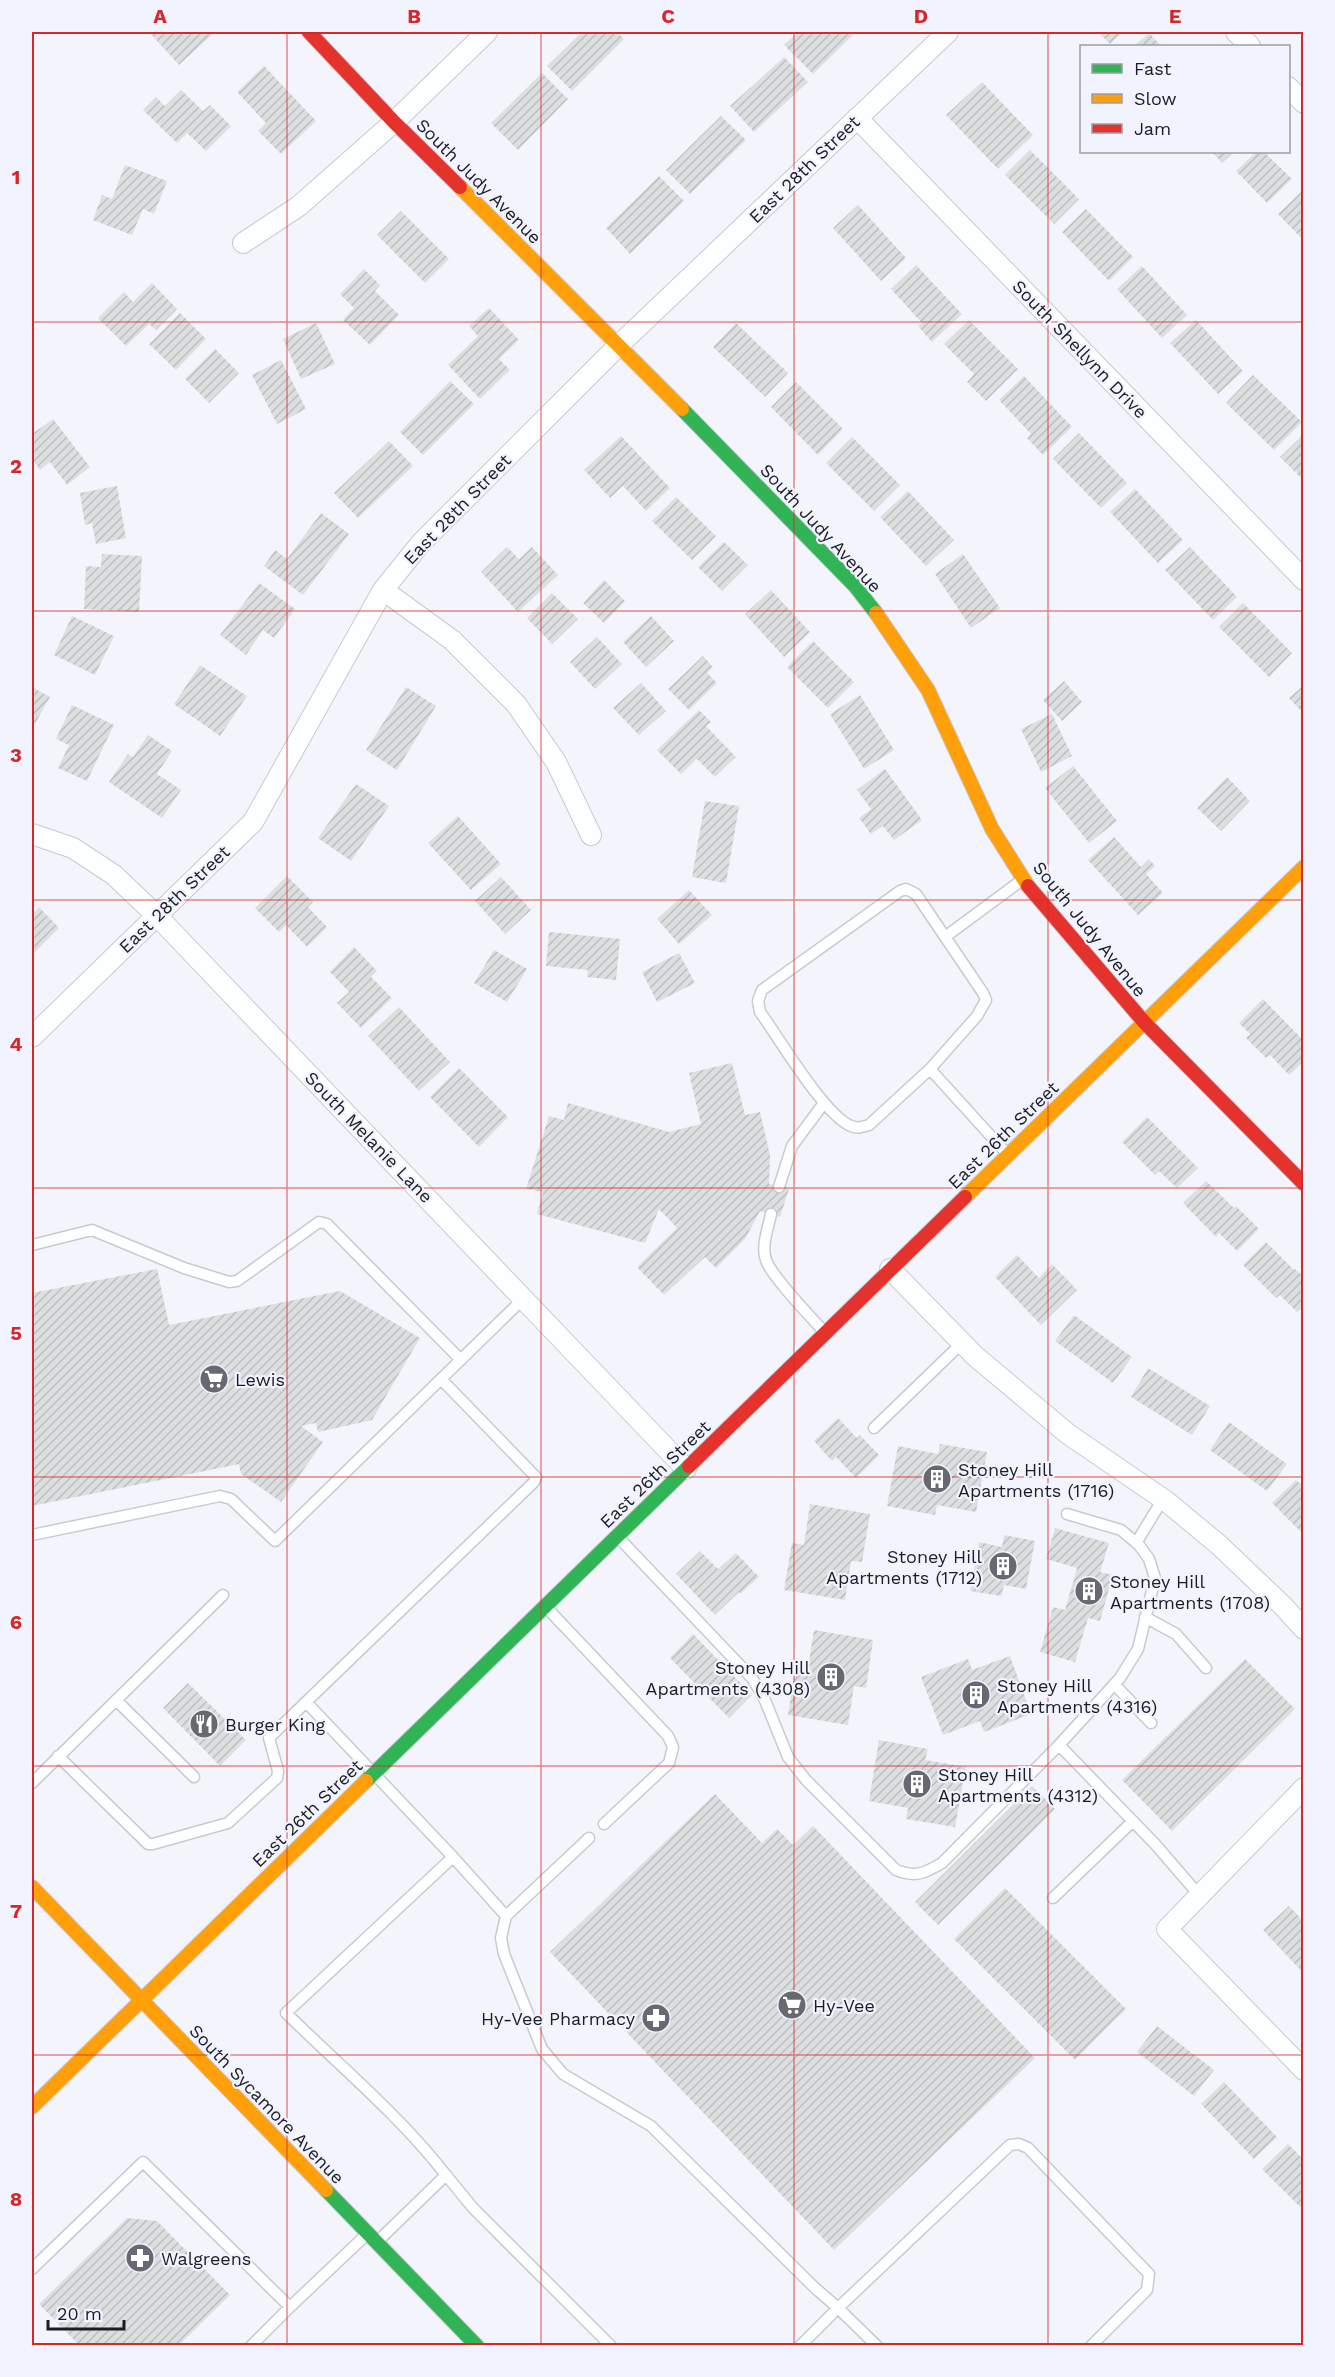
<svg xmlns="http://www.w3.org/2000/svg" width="1335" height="2377" viewBox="0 0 1335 2377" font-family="'Work Sans',sans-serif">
<defs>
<pattern id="building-hatch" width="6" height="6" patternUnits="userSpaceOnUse" patternTransform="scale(1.5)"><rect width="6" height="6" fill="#dcdfe0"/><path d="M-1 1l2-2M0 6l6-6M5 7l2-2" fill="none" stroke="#bcbfc0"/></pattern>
</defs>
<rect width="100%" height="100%" fill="#f4f5fc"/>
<path fill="url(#building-hatch)" d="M149,32H215L179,65Z
M582,32H617L624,39L572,91L547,66Z
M798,32H856L813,74L784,45Z
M1098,32H1123L1110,44Z
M1149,33L1161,46H1134Z
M784,57L808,82L754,132L730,106Z
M264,66L316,121L281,154L258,131L266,123L237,92Z
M542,73L568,99L518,150L491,123Z
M982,82L1033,135L998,169L946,115Z
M181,90L203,111L210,105L231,126L206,151L187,133L177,143L143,110L156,97L165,106Z
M721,116L746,140L690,194L666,170Z
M1030,150L1079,199L1054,224L1005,175Z
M1212,152H1234L1222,163Z
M1256,152H1264L1292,179L1267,203L1236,171Z
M125,165L167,181L154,214L143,209L132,235L93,220L102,195L112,199Z
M659,176L684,201L630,254L606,228Z
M1304,189V241L1278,214Z
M858,205L906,258L881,281L833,228Z
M1086,209L1133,257L1109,281L1062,232Z
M401,211L449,259L425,283L377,235Z
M916,265L962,314L932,342L918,326L922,323L891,289Z
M1142,266L1187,315L1162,338L1117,289Z
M364,269L380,285L375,291L399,315L370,345L343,320L354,308L340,294Z
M152,283L177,309L156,330L149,324L126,346L98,318L124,292L133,302Z
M489,308L519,340L499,359L510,370L480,399L448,365L478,336L469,326Z
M180,313L206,339L176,370L149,344Z
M969,320L1018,369L986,401L967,382L974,374L944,344Z
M1196,320L1243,371L1218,394L1170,343Z
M316,323L335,364L301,379L283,339Z
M736,323L788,373L765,397L713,347Z
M215,349L239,373L209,403L185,379Z
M281,360L306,409L277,424L252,375Z
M1253,375L1302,422L1274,450L1226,403Z
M1024,376L1072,427L1043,455L1027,438L1031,434L999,400Z
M450,381L474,404L423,455L400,432Z
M796,382L843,429L818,455L771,407Z
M53,419L90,467L67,485L50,462L40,470L32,459V434Z
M1079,433L1127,483L1101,508L1053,459Z
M1304,434V481L1280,457Z
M621,436L670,488L646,511L623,486L610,498L584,470Z
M852,437L900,485L874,511L826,463Z
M389,441L413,466L358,518L334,493Z
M117,486L126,538L96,544L92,523L85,525L80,493Z
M1135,489L1183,540L1158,563L1110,512Z
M908,491L954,540L926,566L880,517Z
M676,497L716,536L692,560L652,521Z
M321,513L349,534L303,595L264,566L275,550L287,559Z
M724,542L748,565L722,591L698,567Z
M507,547L519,559L532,547L558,575L518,612L481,572Z
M1190,547L1237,597L1213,620L1165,570Z
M102,554L142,556L139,612L84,609L86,566L101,567Z
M963,554L1000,608L971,628L935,574Z
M604,580L625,601L604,623L583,603Z
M259,583L295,609L274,638L263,630L246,655L220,635Z
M771,590L810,632L784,657L745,614Z
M552,593L578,619L552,644L527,618Z
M1243,603L1292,653L1269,677L1219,627Z
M72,616L114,636L95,675L54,655Z
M651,616L674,641L646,667L623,642Z
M597,637L622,664L595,689L570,662Z
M813,641L854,682L828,708L787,667Z
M703,656L713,667L707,673L717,683L689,710L668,689Z
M200,665L247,696L220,736L174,704Z
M1064,681L1082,702L1062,721L1043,700Z
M641,683L666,711L639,735L613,708Z
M1304,685V714L1289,698Z
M32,687L50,697L32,729Z
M406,687L436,706L397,770L366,750Z
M860,695L894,750L864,769L830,714Z
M72,705L114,725L87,781L58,768L69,745L56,739Z
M699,710L711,722L706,726L736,757L715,777L697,759L681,774L657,750Z
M1052,714L1072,756L1041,772L1021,729Z
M148,735L172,751L157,774L181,790L162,818L109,782L128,754L133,757Z
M1073,766L1117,821L1089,843L1045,788Z
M885,769L922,820L894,840L883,826L871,834L859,818L871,809L857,790Z
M1227,777L1250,801L1221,831L1197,808Z
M356,784L389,806L351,861L318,838Z
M705,801L739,806L726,883L692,877Z
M458,816L501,864L471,890L428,843Z
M1114,837L1141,867L1149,859L1155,866L1146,874L1163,893L1138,915L1088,860Z
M287,876L313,902L308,907L327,927L307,947L286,925L279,932L255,908Z
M501,877L531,910L505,934L475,901Z
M689,890L712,915L679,944L657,919Z
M39,907L59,928L32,955V915Z
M549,932L620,939L616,980L587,977L588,970L546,966Z
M354,947L377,971L371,977L392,998L361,1028L337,1003L349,992L330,972Z
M494,950L527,969L507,1002L474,983Z
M679,953L695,983L657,1002L642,972Z
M1263,999L1304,1041V1061L1289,1075L1270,1055L1266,1058L1246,1038L1250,1034L1239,1023Z
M399,1007L450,1062L419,1091L368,1036Z
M732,1063L745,1115L760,1112L770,1155L769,1184L789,1189L780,1217L760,1211L745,1239L716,1268L705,1257L664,1295L637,1267L677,1228L659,1209L645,1243L537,1214L543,1192L526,1189L549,1116L564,1120L568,1103L669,1132L701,1124L689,1073Z
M459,1068L508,1117L479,1147L430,1097Z
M1147,1117L1198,1168L1177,1188L1159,1171L1155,1175L1122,1142Z
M1206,1181L1234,1208L1236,1206L1259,1229L1237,1251L1219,1233L1216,1237L1183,1203Z
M1266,1242L1294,1270L1295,1269L1304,1277V1306L1297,1312L1280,1295L1276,1298L1243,1265Z
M1017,1255L1039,1278L1052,1264L1077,1290L1041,1325L995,1277Z
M157,1269L169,1325L340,1291L420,1338L372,1420L318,1432L316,1423L301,1426L323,1442L281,1502L241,1474L239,1464L32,1506V1293Z
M1074,1315L1132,1357L1113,1383L1055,1341Z
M1148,1368L1210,1406L1192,1435L1131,1397Z
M838,1418L857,1438L860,1435L879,1455L856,1478L836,1457L832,1461L814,1441Z
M1229,1422L1287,1464L1267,1491L1210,1450Z
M940,1444L987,1452L976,1512L937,1505L935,1515L887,1506L898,1446L938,1454Z
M1296,1480L1304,1487V1535L1272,1503Z
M810,1504L870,1514L862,1562L851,1561L845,1600L784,1590L792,1543L804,1545Z
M1055,1528L1109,1543L1100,1572L1113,1575L1100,1621L1088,1618L1075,1662L1040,1652L1053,1607L1065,1610L1077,1568L1046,1559Z
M1004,1535L1035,1541L1026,1589L1004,1585L1001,1596L970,1591L979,1542L1002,1547Z
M700,1551L718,1569L736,1553L759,1577L740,1594L739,1592L715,1615L676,1574Z
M814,1630L873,1640L866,1688L854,1686L848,1725L788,1715L796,1666L808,1668Z
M693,1634L752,1695L729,1718L670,1658Z
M1010,1656L1031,1714L984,1732L980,1721L943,1735L921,1677L968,1659L972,1670Z
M1245,1659L1295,1709L1172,1831L1122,1780Z
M188,1683L246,1740L220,1766L163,1708Z
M879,1740L928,1749L925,1760L966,1767L955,1827L906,1819L908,1808L869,1801Z
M1032,1786L1055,1809L938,1925L915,1902Z
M715,1794L762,1843L777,1829L793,1845L813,1826L1035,2058L834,2250L550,1952Z
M1005,1888L1126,2009L1075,2060L954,1939Z
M1289,1906L1304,1922V1974L1263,1930Z
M1157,2026L1214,2070L1194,2096L1137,2052Z
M1224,2082L1277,2137L1254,2159L1201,2104Z
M1288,2144L1304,2160V2211L1262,2169Z
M127,2218L157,2221L230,2295L178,2346H80L39,2304Z"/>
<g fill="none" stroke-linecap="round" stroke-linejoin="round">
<g stroke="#c9cad0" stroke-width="13">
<path id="lane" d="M945,937L1022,880
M930,1069L977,1016L986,1000L983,993L916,894L906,889L900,891L762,990L758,1001L760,1012C779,1038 824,1115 851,1126C858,1129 862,1127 869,1125L930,1069L1008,1155
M779,1187L792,1146L824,1103
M771,1214C768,1229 761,1246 766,1260C771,1276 812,1318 825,1333
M32,1245L92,1230L184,1268L229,1282L237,1281L319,1222L327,1224L461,1360
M441,1379L533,1474L536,1477L534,1482L306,1702L453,1857L506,1916L589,1838
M874,1428L962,1343
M1067,1514L1121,1530L1139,1545L1149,1559L1155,1578L1138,1649L1120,1678L1059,1745L1155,1844L1199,1895
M32,1535L220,1496L231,1499L275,1541L523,1299
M617,1536L752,1678L764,1698L788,1757L806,1780L896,1870C916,1878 925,1873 942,1863L1059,1745
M1136,1543L1163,1499
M545,1606L668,1736L673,1747L669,1763L604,1824
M1145,1617L1176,1634L1206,1668
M1114,1684L1151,1723
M116,1700L194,1777
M58,1756L148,1844H153L228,1823L277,1778L278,1771L269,1738L306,1702
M32,1783L223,1595
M1053,1898L1133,1821
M506,1916L501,1938L504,1954L542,2049L563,2074L651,2126L815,2288L838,2308L1010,2145L1019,2144L1028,2148L1149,2274L1147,2290L1091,2346
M446,2175L473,2208L611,2346
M377,2242L446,2175C400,2116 340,2066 286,2013L453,1857
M32,2269L143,2162L290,2307L366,2235
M251,2346L290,2307
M800,2346L838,2308L877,2346"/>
</g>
<g stroke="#c9cad0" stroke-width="22">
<path id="street" d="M1236,32L1250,46
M1288,87L1304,103
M857,118L1304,580
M243,243L299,206L394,122L487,32
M383,590L452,640L516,704L556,762L591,835
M32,834L73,848L114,875L157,916L686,1469
M32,1037L253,822L383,590L421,543L619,345L948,32
M890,1269L975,1356L1068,1434L1166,1501L1219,1545L1283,1606L1304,1629
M1304,1788L1167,1929L1304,2070"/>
</g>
<g stroke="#c9cad0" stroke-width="16">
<path id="fast" d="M682,409L855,586L876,613
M366,1781L689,1466
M326,2190L477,2346"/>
</g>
<g stroke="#c9cad0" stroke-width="16">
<path id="slow" d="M460,187L682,409
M876,613L928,690L992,829L1028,886
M965,1197L1304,867
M32,1887L326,2190
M32,2107L366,1781"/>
</g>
<g stroke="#c9cad0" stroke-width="16">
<path id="jam" d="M309,32L394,122L460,187
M1028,886L1144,1022L1304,1184
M689,1466L965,1197"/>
</g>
<use href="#lane" stroke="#fdfeff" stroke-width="10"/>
<use href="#street" stroke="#fdfeff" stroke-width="20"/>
<use href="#fast" stroke="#30b455" stroke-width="14"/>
<use href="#slow" stroke="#ff9f0a" stroke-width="14"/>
<use href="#jam" stroke="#e5322d" stroke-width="14"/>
</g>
<path fill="none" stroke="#d62828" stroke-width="1.5" stroke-opacity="0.55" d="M287,32V2346M541,32V2346M794,32V2346M1048,32V2346M32,322H1304M32,611H1304M32,900H1304M32,1188H1304M32,1477H1304M32,1766H1304M32,2055H1304"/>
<defs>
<g id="supermarket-disc" transform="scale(1.5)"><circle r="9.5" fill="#686970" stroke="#f1f3ff"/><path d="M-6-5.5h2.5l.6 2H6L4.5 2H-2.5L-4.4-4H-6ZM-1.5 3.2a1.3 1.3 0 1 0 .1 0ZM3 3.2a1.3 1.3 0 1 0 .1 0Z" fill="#fff"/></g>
<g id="building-disc" transform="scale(1.5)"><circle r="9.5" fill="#686970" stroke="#f1f3ff"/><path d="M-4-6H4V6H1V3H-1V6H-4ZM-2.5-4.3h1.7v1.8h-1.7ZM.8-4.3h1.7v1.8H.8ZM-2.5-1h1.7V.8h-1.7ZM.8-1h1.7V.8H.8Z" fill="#fff"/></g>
<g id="restaurant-disc" transform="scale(1.5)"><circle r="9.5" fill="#686970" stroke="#f1f3ff"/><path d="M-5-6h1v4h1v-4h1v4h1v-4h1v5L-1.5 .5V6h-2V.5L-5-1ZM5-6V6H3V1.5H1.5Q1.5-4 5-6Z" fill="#fff"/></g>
<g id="pharmacy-disc" transform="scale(1.5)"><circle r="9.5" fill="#686970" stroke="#f1f3ff"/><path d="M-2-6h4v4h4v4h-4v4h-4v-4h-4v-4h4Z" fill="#fff"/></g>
</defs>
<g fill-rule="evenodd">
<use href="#supermarket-disc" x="214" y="1379"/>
<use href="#building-disc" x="937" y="1479"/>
<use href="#building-disc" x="1003" y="1566"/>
<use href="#building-disc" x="1089" y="1591"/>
<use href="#building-disc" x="831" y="1677"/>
<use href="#building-disc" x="976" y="1695"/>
<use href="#restaurant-disc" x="204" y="1724"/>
<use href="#building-disc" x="917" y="1784"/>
<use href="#supermarket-disc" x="792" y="2005"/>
<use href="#pharmacy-disc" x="656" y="2018"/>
<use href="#pharmacy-disc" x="140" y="2258"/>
</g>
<g text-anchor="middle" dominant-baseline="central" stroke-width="4.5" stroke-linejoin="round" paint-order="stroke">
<g font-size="18" fill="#1c1d24" stroke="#f1f3ff">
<text transform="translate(804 169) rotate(-44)">East 28th Street</text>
<text transform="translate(479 181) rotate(45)">South Judy Avenue</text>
<text transform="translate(1080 349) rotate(46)">South Shellynn Drive</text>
<text transform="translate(457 509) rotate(-46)">East 28th Street</text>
<text transform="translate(821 528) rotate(47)">South Judy Avenue</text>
<text transform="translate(174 899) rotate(-44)">East 28th Street</text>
<text transform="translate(1090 929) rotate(51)">South Judy Avenue</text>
<text transform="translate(1003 1135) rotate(-44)">East 26th Street</text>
<text transform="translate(369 1137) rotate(46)">South Melanie Lane</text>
<text transform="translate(655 1474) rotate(-44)">East 26th Street</text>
<text transform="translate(307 1813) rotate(-44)">East 26th Street</text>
<text transform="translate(267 2104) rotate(46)">South Sycamore Avenue</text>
</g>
<g font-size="18" fill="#1c1d24" stroke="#f1f3ff" text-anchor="start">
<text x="235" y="1379">Lewis</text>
<text x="958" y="1469">Stoney Hill<tspan x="958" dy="21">Apartments (1716)</tspan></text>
<text x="982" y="1556" text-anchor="end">Stoney Hill<tspan x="982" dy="21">Apartments (1712)</tspan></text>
<text x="1110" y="1581">Stoney Hill<tspan x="1110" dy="21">Apartments (1708)</tspan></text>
<text x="810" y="1667" text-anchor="end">Stoney Hill<tspan x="810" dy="21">Apartments (4308)</tspan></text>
<text x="997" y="1685">Stoney Hill<tspan x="997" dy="21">Apartments (4316)</tspan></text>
<text x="225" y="1724">Burger King</text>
<text x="938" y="1774">Stoney Hill<tspan x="938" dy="21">Apartments (4312)</tspan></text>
<text x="813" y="2005">Hy-Vee</text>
<text x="635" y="2018" text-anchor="end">Hy-Vee Pharmacy</text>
<text x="161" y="2258">Walgreens</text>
</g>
</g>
<rect width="1335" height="2377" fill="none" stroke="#f1f3ff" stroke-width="66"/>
<rect x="1080" y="45" width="210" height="108" fill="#f1f3ff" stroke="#9c9da7" stroke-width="1.5"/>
<rect x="1092" y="64" width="30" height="9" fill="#30b455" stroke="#9c9da7" stroke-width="1.5"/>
<text x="1134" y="75" font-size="18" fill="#1c1d24">Fast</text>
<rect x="1092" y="94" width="30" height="9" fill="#ff9f0a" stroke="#9c9da7" stroke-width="1.5"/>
<text x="1134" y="105" font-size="18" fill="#1c1d24">Slow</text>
<rect x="1092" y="124" width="30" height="9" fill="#e5322d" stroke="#9c9da7" stroke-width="1.5"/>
<text x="1134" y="135" font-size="18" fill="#1c1d24">Jam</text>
<path d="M48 2320v9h76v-9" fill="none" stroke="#1c1d24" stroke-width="3"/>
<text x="57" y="2320" font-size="18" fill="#1c1d24" stroke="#f1f3ff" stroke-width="4.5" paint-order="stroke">20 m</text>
<rect x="33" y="33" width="1269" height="2311" fill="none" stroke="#d62828" stroke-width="2"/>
<g font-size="20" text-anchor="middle" font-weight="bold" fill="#d62828">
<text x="160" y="23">A</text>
<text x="414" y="23">B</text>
<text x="668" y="23">C</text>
<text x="921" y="23">D</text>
<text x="1175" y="23">E</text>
<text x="16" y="184">1</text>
<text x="16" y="473">2</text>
<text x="16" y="762">3</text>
<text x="16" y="1051">4</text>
<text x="16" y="1340">5</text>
<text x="16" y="1629">6</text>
<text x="16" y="1918">7</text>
<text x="16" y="2206">8</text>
</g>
</svg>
